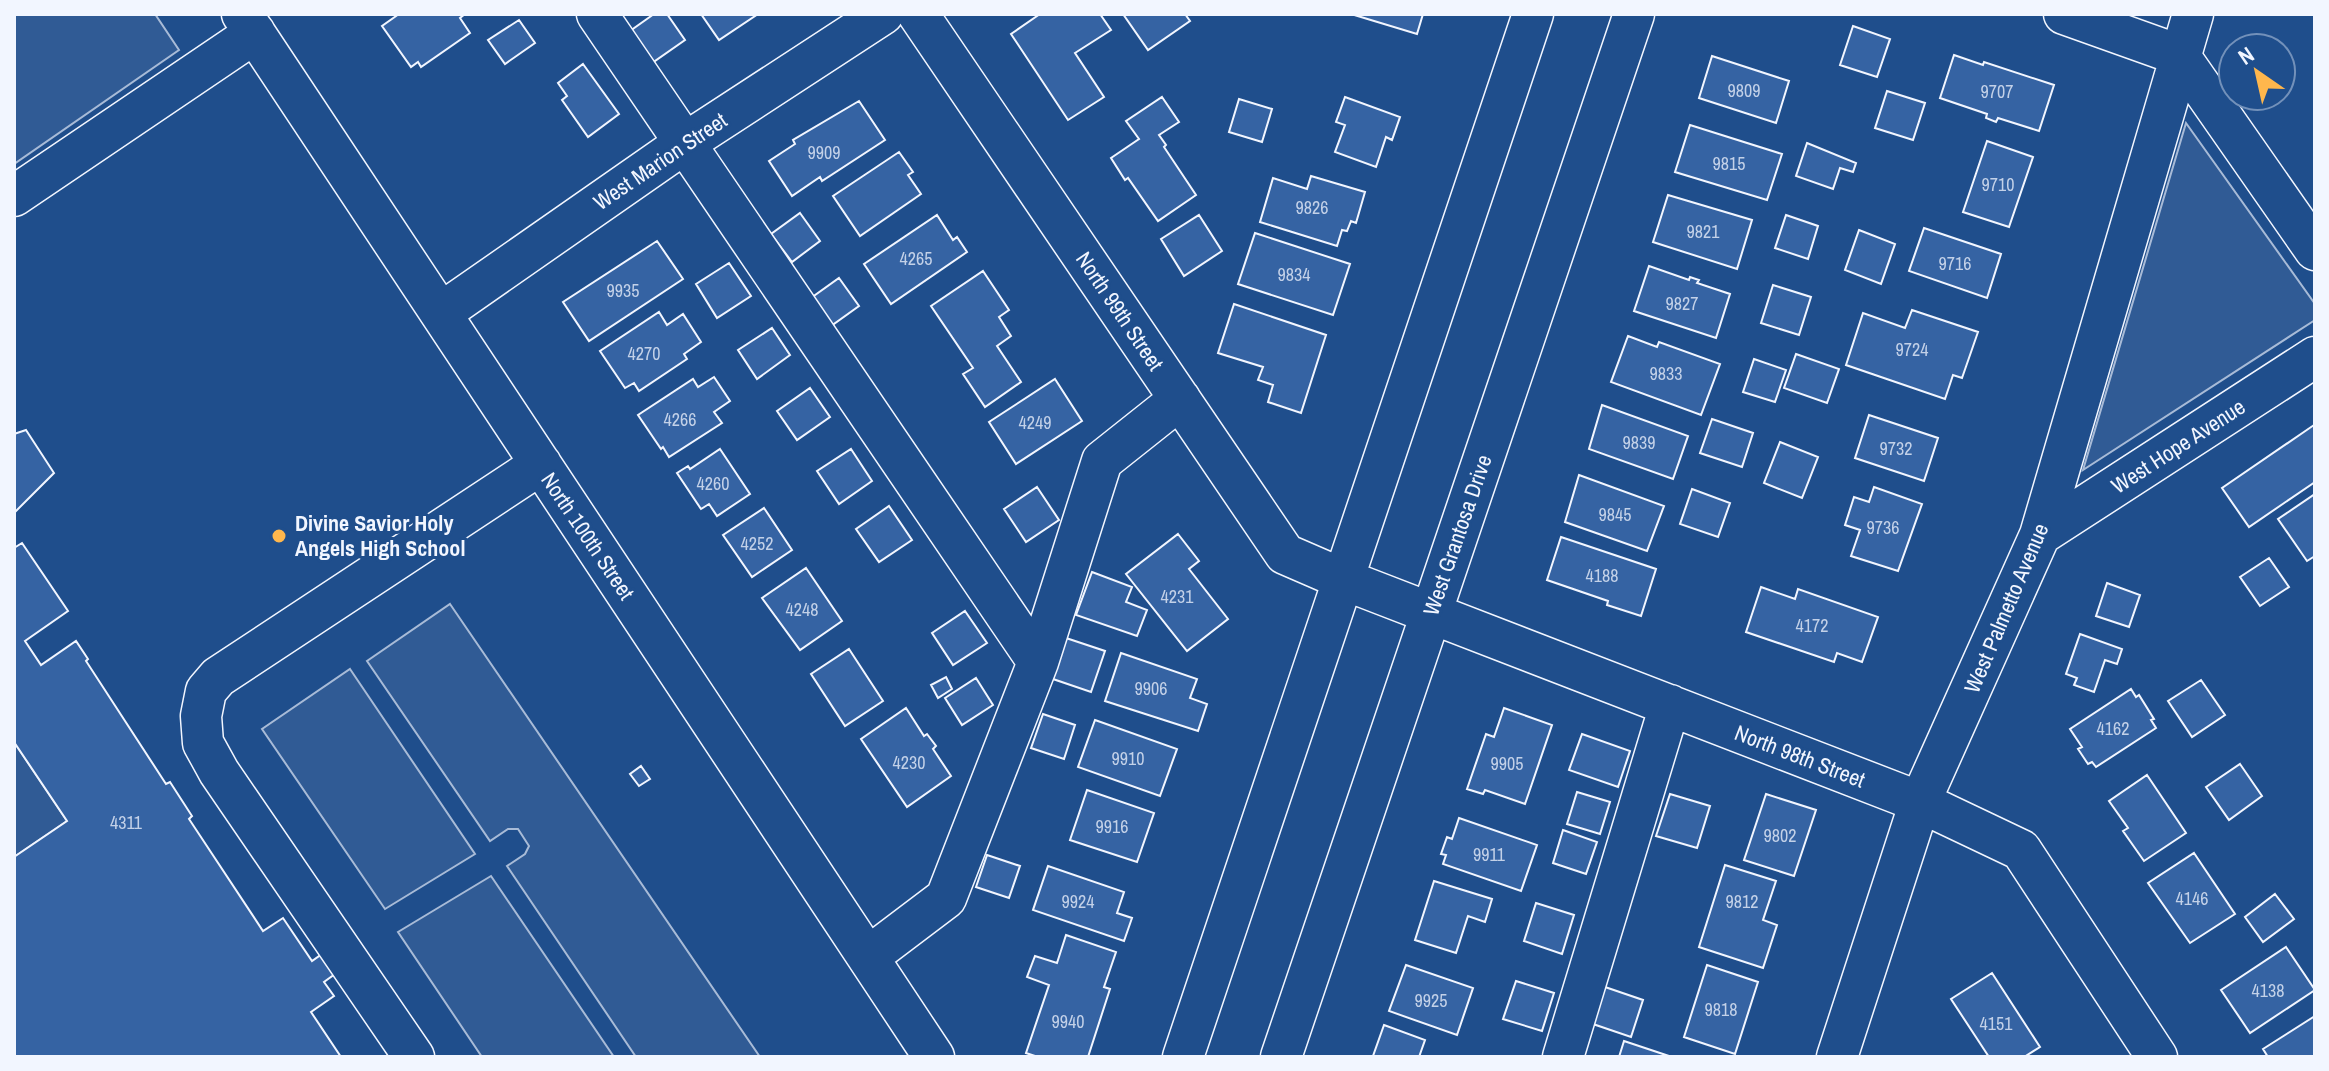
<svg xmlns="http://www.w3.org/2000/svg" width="2329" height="1071" viewBox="0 0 2329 1071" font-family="'Archivo Narrow',sans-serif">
<rect width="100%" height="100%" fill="#1f4e8c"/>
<path fill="#305b95" stroke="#a8bbd7" stroke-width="2" d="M14,14H155L179,50L14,164Z
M2186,123L2315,304V320L2083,470Z
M450,604L760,1057H636L507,866L525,854L529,846L518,829H508L490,841L367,661Z
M350,669L475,854L385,909L262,729Z
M14,742L67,821L14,857Z
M491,876L614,1057H482L398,932Z"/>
<path fill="#3563a3" stroke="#f2f6ff" stroke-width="2" d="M399,14H465L460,18L470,33L421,67L418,62L411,67L382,26Z
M654,14H667L685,40L652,63L630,31Z
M701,14H758L719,40Z
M1040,14H1100L1111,30L1075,53L1104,97L1068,120L1011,34Z
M1123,14H1185L1190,21L1148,50Z
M1351,14H1423L1417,34Z
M519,20L535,43L505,64L488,40Z
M1853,26L1890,39L1877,77L1840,65Z
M1954,55L1983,65L1984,62L2054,85L2039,131L1998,118L1996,122L1986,118L1987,114L1940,98Z
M1712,56L1789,81L1776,123L1699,98Z
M583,64L619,114L588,137L562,100L567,96L558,83Z
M1887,91L1925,103L1913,140L1875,128Z
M1162,97L1179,122L1159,135L1166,145L1164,147L1196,195L1158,221L1128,178L1125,180L1111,158L1139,139L1126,121Z
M1345,97L1400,117L1392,140L1386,137L1376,167L1335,152L1345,125L1336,122Z
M1239,99L1272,109L1262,142L1229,132Z
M859,101L885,140L822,181L820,177L792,196L769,161L795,144L793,140Z
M1690,125L1782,154L1767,200L1675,172Z
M1987,141L2033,157L2009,227L1963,212Z
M1807,143L1856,163L1853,172L1840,168L1833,189L1796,176Z
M899,152L913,172L908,175L921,194L860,236L833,196Z
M1311,176L1365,192L1356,223L1351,221L1347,231L1342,230L1337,246L1260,222L1273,178L1307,189Z
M1668,195L1752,220L1737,269L1653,242Z
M800,213L820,241L792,262L771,234Z
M937,215L953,240L957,237L967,252L891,304L864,264Z
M1199,215L1222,251L1184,276L1161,239Z
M1786,215L1818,226L1808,259L1775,248Z
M1924,228L2001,254L1987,298L1909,271Z
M1859,230L1895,244L1881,284L1845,270Z
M1255,233L1350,264L1333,315L1238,284Z
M657,241L683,279L589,341L563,302Z
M729,263L751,296L717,318L696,284Z
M1649,266L1689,280L1690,277L1699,280L1697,283L1730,294L1716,338L1634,311Z
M983,271L1009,310L999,317L1011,336L997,346L1021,382L985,407L963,374L973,368L931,306Z
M839,278L859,306L831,326L811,298Z
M1773,285L1811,297L1799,335L1761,323Z
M1234,304L1326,335L1301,413L1268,402L1273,385L1258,380L1263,367L1218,353Z
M1912,310L1978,332L1962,378L1953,375L1945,399L1846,365L1863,313L1905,328Z
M659,312L667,325L683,314L701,342L684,354L687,359L639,391L634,383L625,388L600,351Z
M772,328L790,355L757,379L738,350Z
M1628,336L1657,347L1659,342L1720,364L1701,415L1611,382Z
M1796,354L1839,369L1827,403L1784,388Z
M1754,359L1786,370L1775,402L1743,392Z
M714,377L730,401L714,412L722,423L669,457L663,447L661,449L638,415L693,379L698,387Z
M1055,379L1082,421L1016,464L989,422Z
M810,388L830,417L797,440L777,411Z
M1602,405L1688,436L1673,479L1589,449Z
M1869,415L1938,438L1924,481L1855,458Z
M1712,419L1753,433L1742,467L1700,453Z
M2314,425L2315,482L2249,527L2222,488Z
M26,430L54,473L14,513V434Z
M1780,442L1818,457L1802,498L1764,483Z
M720,449L750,494L717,516L709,504L701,509L677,473L688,466L690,469Z
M851,449L872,481L839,504L817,471Z
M1579,475L1664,506L1647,551L1565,522Z
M1037,487L1059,520L1026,542L1004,509Z
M1874,487L1922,504L1898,571L1851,556L1860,530L1845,525L1854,497L1869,502Z
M1692,489L1730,503L1718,537L1680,524Z
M2315,494V556L2307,561L2278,519Z
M889,506L912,540L879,562L856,529Z
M764,508L792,550L752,577L723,535Z
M1178,534L1199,561L1189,569L1228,619L1187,651L1126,574Z
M1561,537L1656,569L1641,616L1607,605L1608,601L1547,580Z
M22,543L68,611L25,641L41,665L76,641L88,659L86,661L166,784L170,782L192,816L189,819L263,931L283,918L312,961L322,954L335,974L324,982L334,996L311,1012L341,1057H14V857L67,821L14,742V548Z
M2269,558L2289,587L2260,606L2240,577Z
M806,568L842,621L800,650L762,598Z
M1092,572L1132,587L1126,602L1147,610L1137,636L1076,615Z
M2107,583L2140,595L2129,627L2096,616Z
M1761,587L1795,599L1798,589L1878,617L1862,662L1837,653L1834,662L1746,632Z
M965,611L987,643L953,665L932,633Z
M2080,634L2122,649L2117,664L2105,660L2094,692L2074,685L2077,678L2066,674Z
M1066,638L1105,651L1091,692L1053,679Z
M849,649L883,701L845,726L811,674Z
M1121,653L1197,679L1190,698L1207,704L1198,731L1105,701Z
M946,677L952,689L938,698L931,685Z
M976,678L993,705L962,725L945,698Z
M2201,680L2225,715L2192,737L2168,701Z
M2131,689L2136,697L2139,695L2154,719L2151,720L2156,728L2096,767L2092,762L2088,764L2078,749L2082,747L2070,729Z
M906,708L924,736L927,734L936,746L933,749L951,776L907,807L861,739Z
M1504,708L1552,725L1525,804L1485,790L1483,794L1467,789L1486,734L1494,737Z
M1043,714L1075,725L1064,759L1031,748Z
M1095,720L1177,749L1160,796L1078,767Z
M1582,734L1630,751L1618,787L1569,770Z
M2240,764L2262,796L2229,820L2206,787Z
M641,766L650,779L639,786L630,774Z
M2147,775L2186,833L2144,861L2123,831L2128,828L2109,801Z
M1087,790L1154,813L1137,862L1070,840Z
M1577,792L1610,802L1600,834L1567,824Z
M1670,794L1710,806L1697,848L1656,836Z
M1766,794L1816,810L1794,876L1744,860Z
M1459,818L1537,845L1521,891L1443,864L1446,855L1441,854L1447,837L1452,839Z
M1563,830L1597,842L1586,874L1553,863Z
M2194,853L2235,914L2190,943L2148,883Z
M987,855L1020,866L1009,898L976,887Z
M1725,865L1776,881L1763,920L1777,925L1763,968L1699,947Z
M1048,866L1124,892L1117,913L1132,918L1124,941L1033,910Z
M1434,881L1492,899L1485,922L1468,916L1456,953L1415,940Z
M2275,894L2294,919L2263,942L2245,917Z
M1536,903L1574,915L1562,954L1524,941Z
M1066,935L1116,952L1104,987L1110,989L1088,1057H1038L1026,1053L1049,985L1027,977L1035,956L1057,963Z
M2286,947L2315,990L2250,1033L2221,990Z
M1406,965L1473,988L1457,1035L1389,1011Z
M1707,965L1758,982L1735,1054L1684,1037Z
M1992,973L2040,1047L2024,1057H1989L1951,999Z
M1516,981L1554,993L1542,1031L1503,1019Z
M1605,987L1643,1000L1631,1037L1593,1024Z
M2315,1016V1057H2268L2263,1049Z
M1384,1025L1425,1040L1419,1057L1373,1056Z
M1624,1041L1672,1057H1619Z"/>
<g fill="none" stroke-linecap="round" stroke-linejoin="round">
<g stroke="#f2f6ff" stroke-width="43">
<path id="minor" d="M242,14L934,1057
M597,14L1038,662
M918,14L1285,554L1345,580L1920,802L2021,850L2157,1057
M2064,14L2179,55L2315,250
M14,196L255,33
M441,313L685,143L883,14
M2040,535L2315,357
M868,957L946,898L1038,662L1102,461L1180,399
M414,1057L219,772L203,743L201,716L206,691L218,677L541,464
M1183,1057L1533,14
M1281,1057L1634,14
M1563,1057L1670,705
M1837,1057L1920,802L2040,535L2193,14"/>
</g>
<use href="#minor" stroke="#1f4e8c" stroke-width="40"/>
</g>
<circle fill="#ffb74d" stroke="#1f4e8c" stroke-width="3" cx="279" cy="536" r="8"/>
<g text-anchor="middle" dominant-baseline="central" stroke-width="6" stroke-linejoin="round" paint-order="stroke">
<g font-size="18" fill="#c3d1e8">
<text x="1744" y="90">9809</text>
<text x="1997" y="91">9707</text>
<text x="824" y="152">9909</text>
<text x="1729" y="163">9815</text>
<text x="1998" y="184">9710</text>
<text x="1312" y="207">9826</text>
<text x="1703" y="231">9821</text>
<text x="916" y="258">4265</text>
<text x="1955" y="263">9716</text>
<text x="1294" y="274">9834</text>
<text x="623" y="290">9935</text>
<text x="1682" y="303">9827</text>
<text x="1912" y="349">9724</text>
<text x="644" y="353">4270</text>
<text x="1666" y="373">9833</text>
<text x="680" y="419">4266</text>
<text x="1035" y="422">4249</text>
<text x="1639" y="442">9839</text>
<text x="1896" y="448">9732</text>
<text x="713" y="483">4260</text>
<text x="1615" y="514">9845</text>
<text x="1883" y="527">9736</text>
<text x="757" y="543">4252</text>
<text x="1602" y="575">4188</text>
<text x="1177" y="596">4231</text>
<text x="802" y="609">4248</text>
<text x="1812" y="625">4172</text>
<text x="1151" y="688">9906</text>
<text x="2113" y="728">4162</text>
<text x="1128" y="758">9910</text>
<text x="909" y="762">4230</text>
<text x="1507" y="763">9905</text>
<text x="126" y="822">4311</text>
<text x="1112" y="826">9916</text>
<text x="1780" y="835">9802</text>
<text x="1489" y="854">9911</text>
<text x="2192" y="898">4146</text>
<text x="1078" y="901">9924</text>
<text x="1742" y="901">9812</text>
<text x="2268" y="990">4138</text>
<text x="1431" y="1000">9925</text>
<text x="1721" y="1009">9818</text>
<text x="1068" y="1021">9940</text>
<text x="1996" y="1023">4151</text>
</g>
<g font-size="22" fill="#f2f6ff" stroke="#1f4e8c">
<text transform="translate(660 161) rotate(-34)">West Marion Street</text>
<text transform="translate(1120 311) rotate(56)">North 99th Street</text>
<text transform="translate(2178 446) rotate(-33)">West Hope Avenue</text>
<text transform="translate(1457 535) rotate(-71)">West Grantosa Drive</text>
<text transform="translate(588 536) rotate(56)">North 100th Street</text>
<text transform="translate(2006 608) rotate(-67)">West Palmetto Avenue</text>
<text transform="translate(1800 756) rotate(21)">North 98th Street</text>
</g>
<g font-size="22" font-weight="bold" fill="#f2f6ff" stroke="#1f4e8c" text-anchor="start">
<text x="295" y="523">Divine Savior Holy<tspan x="295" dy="25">Angels High School</tspan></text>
</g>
</g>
<rect width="2329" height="1071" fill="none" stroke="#f2f6ff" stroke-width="32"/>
<g transform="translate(2257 72) rotate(326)"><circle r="38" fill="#1f4e8c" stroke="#7391ba" stroke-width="2"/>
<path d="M0-6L14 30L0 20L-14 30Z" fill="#ffb74d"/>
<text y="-12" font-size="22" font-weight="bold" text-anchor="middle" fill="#f2f6ff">N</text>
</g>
</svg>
